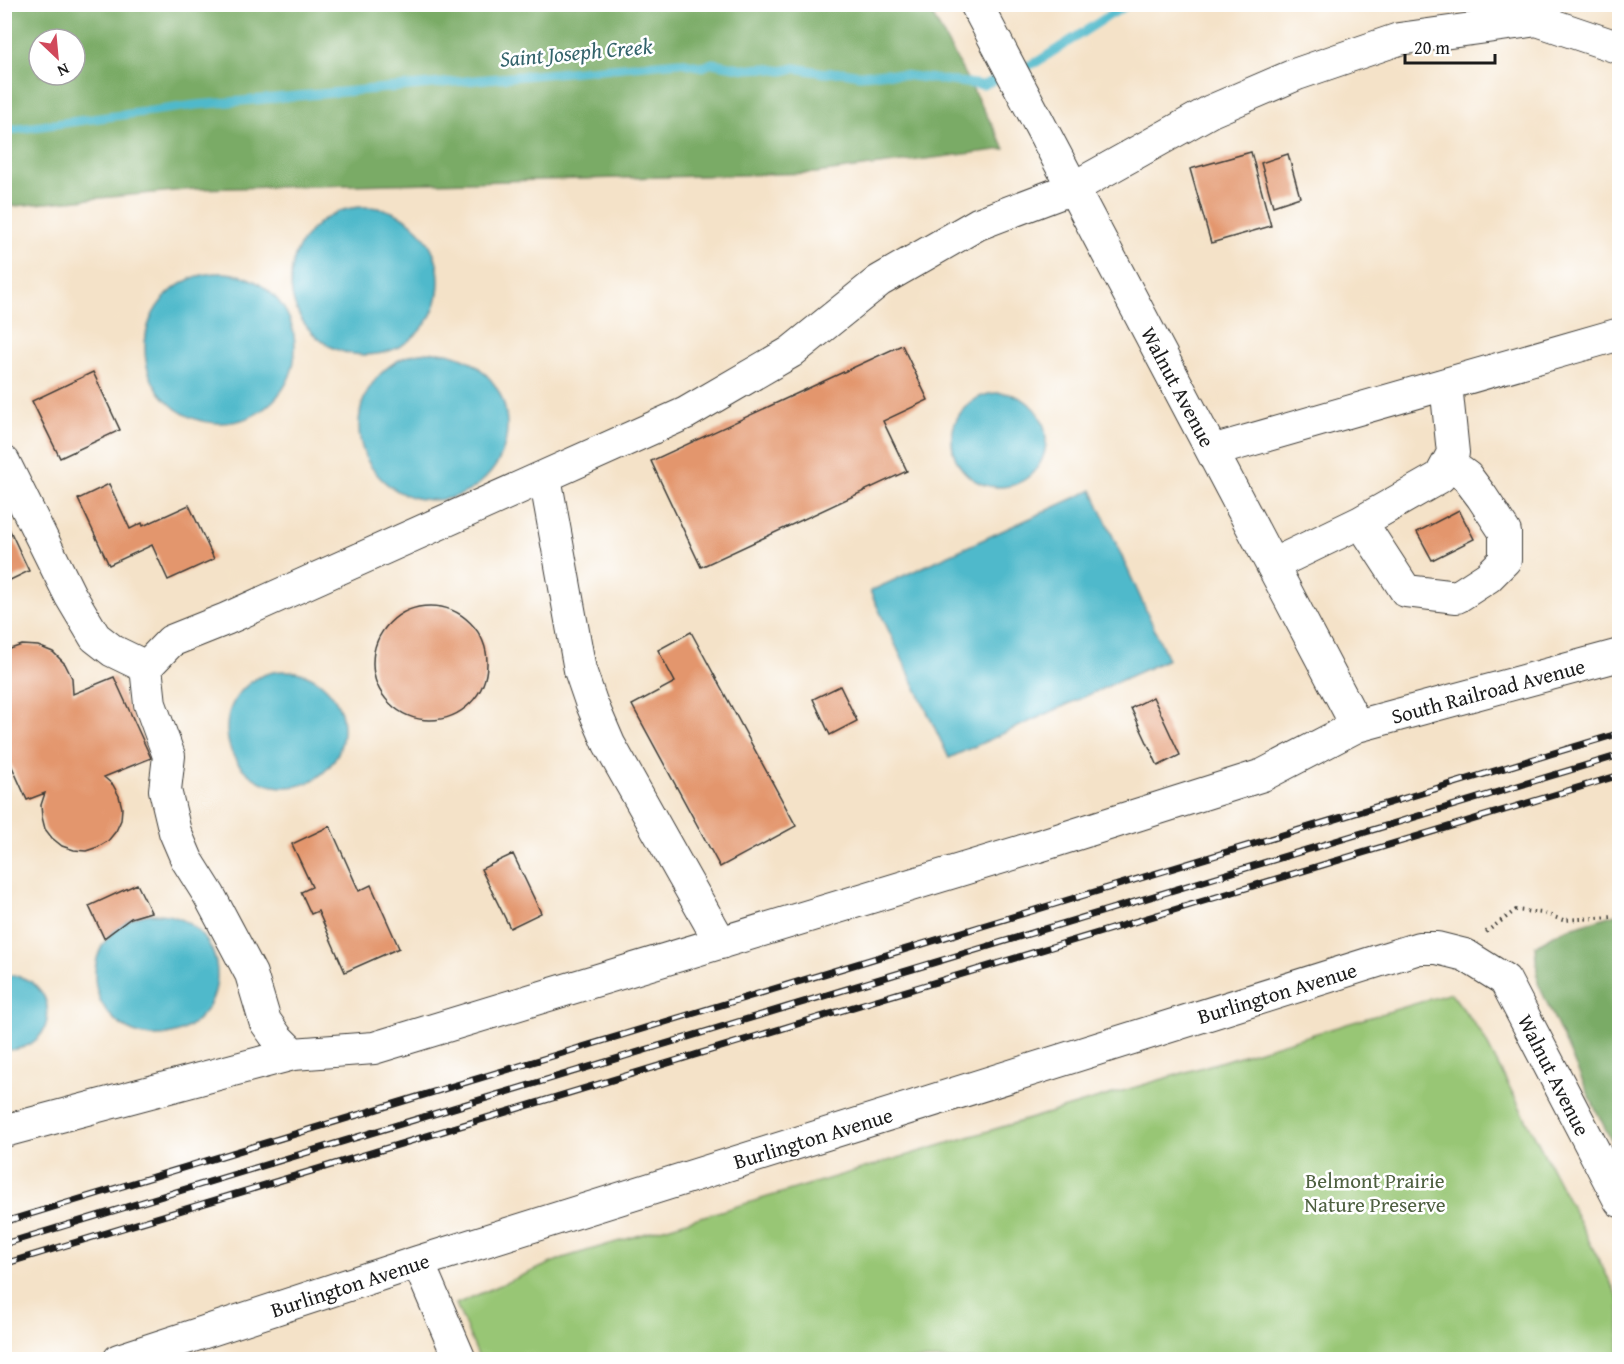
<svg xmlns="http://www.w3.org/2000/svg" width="1624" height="1364" viewBox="0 0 1624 1364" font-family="'Gentium Book Plus',serif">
<rect width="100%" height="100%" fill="#fff"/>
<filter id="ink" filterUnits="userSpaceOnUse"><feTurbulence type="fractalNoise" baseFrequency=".0167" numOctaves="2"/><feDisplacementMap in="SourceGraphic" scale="12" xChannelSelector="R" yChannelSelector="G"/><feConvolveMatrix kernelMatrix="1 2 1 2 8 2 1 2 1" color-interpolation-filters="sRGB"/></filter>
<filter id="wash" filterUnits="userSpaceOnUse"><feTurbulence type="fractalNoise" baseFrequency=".008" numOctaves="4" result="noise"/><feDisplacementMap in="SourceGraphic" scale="24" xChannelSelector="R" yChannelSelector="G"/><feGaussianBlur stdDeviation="1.35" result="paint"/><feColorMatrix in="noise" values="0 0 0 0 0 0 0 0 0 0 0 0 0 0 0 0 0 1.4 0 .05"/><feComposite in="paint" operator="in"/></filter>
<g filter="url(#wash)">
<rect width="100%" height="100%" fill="#f4e2c8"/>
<path fill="#98c675" stroke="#5a7148" stroke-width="1.5" d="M1451,993L1482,1034L1619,1299V1359L480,1360L456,1304L563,1258Z"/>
<path fill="#7aab66" stroke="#4b6441" stroke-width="1.5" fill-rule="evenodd" d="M5,4L927,5L1005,149L816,173L195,189L5,207ZM39,39H75V75H39Z
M1619,913H1620L1619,1156L1594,1106L1538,983L1535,946L1561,931Z"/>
<path fill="#4fb9cb" stroke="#366a74" stroke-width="1.5" d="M291 281a74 74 0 1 1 148 0a74 74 0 1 1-148 0Z
M145 348a75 75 0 1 1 150 0a75 75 0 1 1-150 0Z
M359 426a74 74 0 1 1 148 0a74 74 0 1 1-148 0Z
M952 440a47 47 0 1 1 94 0a47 47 0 1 1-94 0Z
M1092,490L1168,659L949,758L870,591Z
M227 729a58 58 0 1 1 116 0a58 58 0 1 1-116 0Z
M95 975a61 61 0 1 1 122 0a61 61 0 1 1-122 0Z
M4,975C61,973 63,1052 5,1050Z"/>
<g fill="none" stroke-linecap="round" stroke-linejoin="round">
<path stroke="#4fb9cb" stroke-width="9" d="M4,131L196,105L680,62L703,67L712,63L746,69L765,68L782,71L795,68L825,73L843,72L860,75L886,73L983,85L1037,62L1110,15L1129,4"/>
</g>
<g id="blocks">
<path fill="#e3966d" d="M1251,152L1271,226L1211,243L1190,169Z
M1288,154L1300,197L1273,206L1261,163Z
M902,345L928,400L883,421L907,471L701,567L651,461Z
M93,372L120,430L60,458L32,401Z
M109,484L130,529L142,523L143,526L189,505L214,559L168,580L152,545L109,565L78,499Z
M1459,510L1474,539L1432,560L1417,532Z
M7,524L29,571L4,583V525Z
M373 663a57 57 0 1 1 114 0a57 57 0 1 1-114 0Z
M691,632L796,826L720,867L632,705L675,682L658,650Z
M22,645L38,646L53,652L65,664L72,678L73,694L114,677L151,758L104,777L113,785L119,796L122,808L121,820L116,831L108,841L98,847L86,851L74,850L62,846L52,838L45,829L42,817L41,805L45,793L27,800L4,749V651Z
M840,686L857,721L830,735L813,699Z
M1153,697L1180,755L1158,766L1131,708Z
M330,826L359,891L371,885L399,948L345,972L318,911L311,914L301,892L312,887L292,844Z
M513,854L541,913L510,928L481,869Z
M137,884L151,912L131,918L104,938L89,906Z"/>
</g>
</g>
<g filter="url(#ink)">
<use href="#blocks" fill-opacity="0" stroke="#3c3a36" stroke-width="1.5"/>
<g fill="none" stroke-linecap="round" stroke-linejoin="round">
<g stroke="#3c3a36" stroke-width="34">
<path id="minor" d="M976,4L1357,726
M1212,451L1620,334
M4,462L70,595L95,637L113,651L146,667L150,704L169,756L165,790L175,832L187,860L209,895L251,974L265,1021L277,1038L293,1054
M545,477L580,670L591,702L609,744L721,943
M1361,522L1406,591L1457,597L1488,577L1505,560V532L1482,497L1467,477L1448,463
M1272,565L1361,522L1440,477L1453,453L1446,384
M146,667L171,641L226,619L686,413L791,352L879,281L978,224L1073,188L1211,111L1297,74L1399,39L1537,20L1620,48
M4,1131L293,1054L374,1048L1042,845L1263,775L1357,726L1620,655
M418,1262L460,1360
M119,1360L418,1262L1419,948H1437L1465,955L1505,980L1620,1201"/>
</g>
<path stroke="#3c3a36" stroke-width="4" stroke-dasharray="1.5 4.5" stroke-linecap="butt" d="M1486,932L1516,910L1542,913L1563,920L1613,917L1620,915"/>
<use href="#minor" stroke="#fff" stroke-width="32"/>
<g stroke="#1c1c1c" stroke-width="7">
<path id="rail" d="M4,1222L1620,733
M4,1244L1620,755
M4,1264L1620,775"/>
</g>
<use href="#rail" stroke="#fff" stroke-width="4.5" stroke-dasharray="14" stroke-linecap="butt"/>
</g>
</g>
<g text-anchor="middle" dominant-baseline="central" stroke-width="5" stroke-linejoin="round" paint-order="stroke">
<g font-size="21" fill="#1c1c1c" stroke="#fff">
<text transform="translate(1178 387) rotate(62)">Walnut Avenue</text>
<text transform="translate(1488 691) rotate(-15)">South Railroad Avenue</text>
<text transform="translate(1277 993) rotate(-17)">Burlington Avenue</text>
<text transform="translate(1554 1075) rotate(63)">Walnut Avenue</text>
<text transform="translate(813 1138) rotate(-17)">Burlington Avenue</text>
<text transform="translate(350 1285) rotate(-18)">Burlington Avenue</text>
</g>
<g font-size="21" fill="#4e6040" stroke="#fff">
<text x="1375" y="1180">Belmont Prairie<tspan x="1375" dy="24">Nature Preserve</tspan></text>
</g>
<g font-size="22" font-style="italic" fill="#33636b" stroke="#fff">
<text transform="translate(576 52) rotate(-5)">Saint Joseph Creek</text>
</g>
</g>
<rect width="1624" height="1364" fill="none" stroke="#fff" stroke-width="24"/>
<g transform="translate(57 57) rotate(154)"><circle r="28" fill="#ffffff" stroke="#a4a4a4" stroke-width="1.5"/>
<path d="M0-4.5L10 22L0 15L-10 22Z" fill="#d1495b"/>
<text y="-9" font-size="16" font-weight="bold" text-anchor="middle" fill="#1c1c1c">N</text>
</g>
<path d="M1405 54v9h90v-9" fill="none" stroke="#1c1c1c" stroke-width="3"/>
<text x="1414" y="54" font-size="18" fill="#1c1c1c" stroke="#ffffff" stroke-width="4.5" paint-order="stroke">20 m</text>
</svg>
